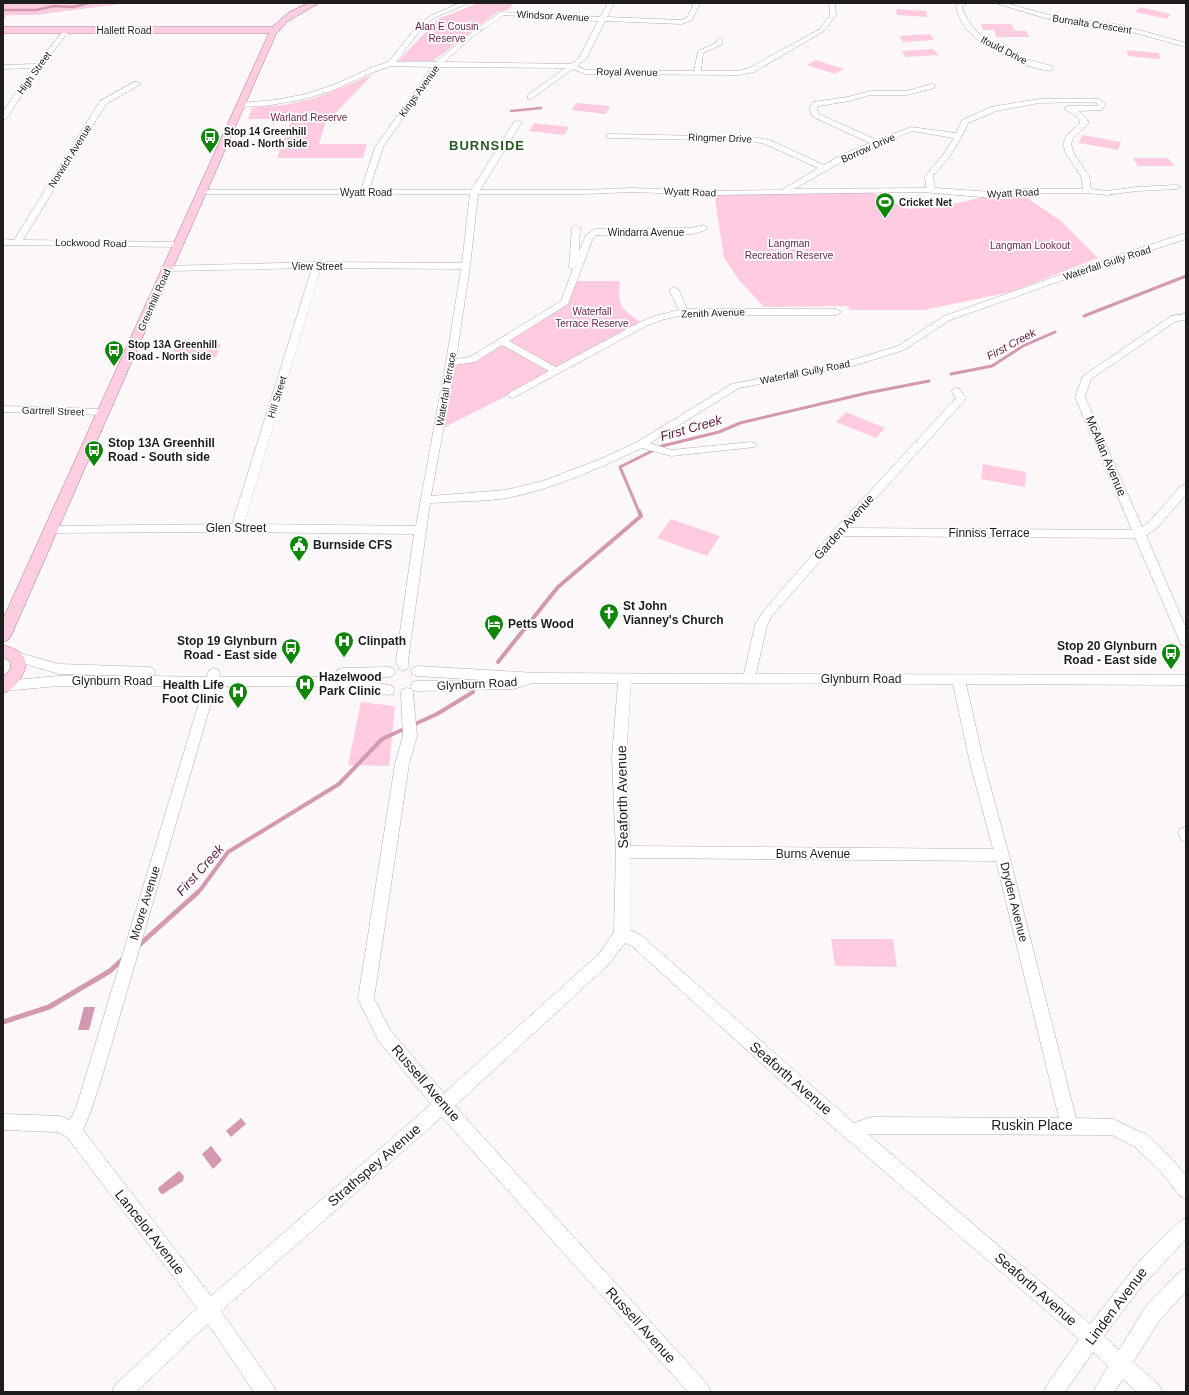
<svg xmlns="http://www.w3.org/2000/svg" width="1189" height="1395" viewBox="0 0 1189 1395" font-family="Arial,sans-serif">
<rect width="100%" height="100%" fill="#fcf8f9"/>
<path fill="#fecbe0" d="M3,3H128L34,15H7L3,20Z
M478,3H513L508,10L497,12L433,61H398L438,19Z
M1140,7L1170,14L1167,19L1135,12Z
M896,9L926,11L927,17L897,15Z
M981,24H1011L1015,30H997L1026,31L1029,37H996L994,30H983Z
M930,34L934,40L903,42L899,36Z
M933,49L939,55L906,57L901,51Z
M1127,50L1159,53L1160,59L1128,56Z
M816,60L844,69L835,74L807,65Z
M373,74L325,124L319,144H367L363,158H277L292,119H248L252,108C264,106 277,106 289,104C318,99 346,86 373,74Z
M576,103L610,106L606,114L572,110Z
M534,123L569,127L564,135L529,131Z
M1082,135L1121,142L1118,150L1079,143Z
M1133,158H1168L1174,166H1138Z
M869,191L908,209L941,207L992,195L1017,191L1061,221L1098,258L1010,292L924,310H849L848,306L764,307L739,280L724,258L714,193Z
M574,281H620C617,310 622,307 643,324L556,371L439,430L451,362L472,360L565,302Z
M176,344H221L216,357H171Z
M846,412L885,428L876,438L836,422Z
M983,464L1026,472L1025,487L981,479Z
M671,519L720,536L707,556L657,538Z
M361,702L395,706L389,766L348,765Z
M831,939H893L897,967L835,966Z"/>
<path fill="#d499b1" d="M84,1007H95L89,1030H78Z
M241,1118L246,1124L231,1137L226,1131Z
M211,1146L222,1160L213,1169L202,1154Z
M179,1171L184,1176L183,1181L163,1194L160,1193L158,1188Z"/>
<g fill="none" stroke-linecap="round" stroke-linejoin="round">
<path stroke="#d499b1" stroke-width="2.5" d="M3,10H36L54,6L73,7L89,3
M511,111L541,108"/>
<path stroke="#d499b1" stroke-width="3" d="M1084,316L1186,276
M951,374L992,366L1023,346L1055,332
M639,512L620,467L662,446L719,432L740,423L867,393L929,381"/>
<path stroke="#d499b1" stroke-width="4" d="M498,662L558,587L641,516L639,511
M196,894L201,889L228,852L339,784L382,739L437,714L473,692"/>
<path stroke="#d499b1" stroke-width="5" d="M138,946L197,893
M3,1022L49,1007L110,971L124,958"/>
<g stroke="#b3afb1" stroke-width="1">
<path id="minor" d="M460,3H469L436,17L424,25L396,62H436L468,35L501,12L600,17L608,3H614L607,17L681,20L687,18L694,3H700L692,20L682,24L605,21L586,59L577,66L586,70L694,71L698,51L716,43L718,38L720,37L723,39L721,45L703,53L701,71H738L749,68L820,29L830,15L829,3H835L836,15L824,31L754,72L738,75L585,74L573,69L531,99H528V95L565,68L439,67L383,147L369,190H471L514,122L518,120L522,122L480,190H585L631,188L714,191L782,190L818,168L765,144L751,141L609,138L605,136L609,134L751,137L770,140L824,165L841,155L870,143L813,117L809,109L813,102L848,97L870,91H907L931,84H934V88L907,95H870L849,101L819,106L817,109L819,114L877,140L911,127L956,133L962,120L991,107L1039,99H1098L1106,104L1102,110L1079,111L1088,121V124L1073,138L1071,144L1074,154L1089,176L1091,189L1107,191L1137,187L1176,185L1180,187L1176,189L1137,191L1107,195L1087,193H1017L992,198L922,192L714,195L631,192L585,194H478L470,266L456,359L470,357L561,301L573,269L569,267L572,228L576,225L580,228L579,251L586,235L595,229L692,228L703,225L707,228L706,230L693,234L597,235L593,238L568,304L509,341L556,367L640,322L655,316L679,310L669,290L674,287L679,290L687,309H836L841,312L836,315H684L661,320L646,326L513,398L509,397L508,395L509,393L549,371L502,345L475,362L455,365L431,496L506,490L543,481L603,458L637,442L732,384L848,361L898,346L944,316L1088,265L1186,233V239L1094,269L950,320L904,350L850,367L739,388L650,443L671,450L751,442L755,443L756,445L755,447L671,456L642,448C599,468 554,489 507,498C482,502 455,501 430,503L408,660L409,666L407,669L403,671L399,669L396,660L414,534L219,532L46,533L44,530L46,527L50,526L232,524L312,268L169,271L166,270L164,268L166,266L317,262L462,263L470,194H203L199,192L203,190H361L375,147L432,67L391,66L371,73L334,90L301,100L264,106L241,107L237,105L241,103L275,100L306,94L336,84L373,67L388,62L420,23L432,15ZM504,15L598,21L579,58L571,64L444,62L472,37ZM1093,102L1098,104L1097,106H1068L1064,108C1070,114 1079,115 1080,123L1067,135L1063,144L1066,154L1081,176L1083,189H1017L992,192L935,188L933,176C948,160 960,143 968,123L996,111L1039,103ZM912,131L954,138L943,155L925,176L926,188L794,189L847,159ZM321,268L461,269L446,362L416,526L244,524Z
M960,3H967L962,7C974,44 1018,58 1052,66V70C1033,73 984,47 971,34C963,26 959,18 956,7Z
M995,3H1005L1049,15L1121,25L1186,43V47L1121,29L1048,19Z
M65,29L70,30L41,67L6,119H3V111L33,68L3,69V65L36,64Z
M134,82H137L141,84L106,104L23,240L179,242L183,245L182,247L3,245V239L14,240L100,101Z
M1186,314V320L1176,321L1091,379L1085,397L1142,527L1149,522L1182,485L1186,484V495L1157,528L1146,535L1186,628V647L1182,645L1180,642L1135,538L842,536L772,616L767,625L756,674L1186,675V685L966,684L984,763L1009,855L1076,1118L1113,1119L1147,1135L1173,1160L1186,1176V1199L1180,1196L1161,1172L1135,1147L1112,1135L868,1134L1090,1324L1142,1258L1180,1221L1186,1218V1239L1138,1291L1104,1336L1119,1350L1146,1306L1180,1271L1186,1268V1291L1160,1320L1133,1362L1159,1385L1162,1392H1137L1123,1379L1114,1392H1093L1108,1366L1093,1352L1065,1392H1044L1047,1385L1079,1339L806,1104L632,946L625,943L609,964L455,1106L708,1385L711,1392H688L442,1117L221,1311L273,1385L276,1392H254L208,1324L136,1392H112L115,1385L197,1308L67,1137L58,1132L3,1130V1114L60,1116L70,1120L76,1108L204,686H58L4,691V681L58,676H133L59,674L12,660L10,657L12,654L16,652L59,664L149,667L154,669L155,672L154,675L151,676L207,677L209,670L214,668L219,670L220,673L219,677H339L336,673L337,670L342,668L389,667L394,669L395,672L394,675L389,677L352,678L393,686L394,690L393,694L388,695L349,687L216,686L104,1070L91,1111L83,1130L211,1296L431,1104L378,1040L358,999L395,764L403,736L401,693L402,689L407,688L412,689L413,693L417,736L409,764L374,998L390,1030L444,1093L599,954L614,932L616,852L612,757L618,683H531L530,684L513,689L417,691L412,690L411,686L412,682L417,681L482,680L417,676L412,674L411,671L412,668L417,666L536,673L744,674L755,625L764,610L835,529L956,398L951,391L956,388L960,389L966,398L965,400L849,528L1132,530L1075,397L1083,376L1171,316ZM631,683L953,684L970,763L993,849L630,846L626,757ZM630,858L996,861L1059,1118L871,1117L854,1123L642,936L630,930Z
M3,406L103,409L108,412L103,415L3,412Z
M1185,827H1186V842L1181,840L1178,833L1180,829Z"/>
</g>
<g stroke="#af7990" stroke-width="1">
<path id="major" d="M308,3H319L288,21L276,34L11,636L8,640L3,642V619L269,33H3V27H272L288,13Z
M3,645C21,650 33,659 21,677C17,685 12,690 3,693V678L11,668L10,661L3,657Z"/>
</g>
<use href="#minor" fill="#fff" fill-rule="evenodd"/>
<use href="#major" fill="#fecde2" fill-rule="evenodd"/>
</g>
<defs>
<g id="bus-pin" transform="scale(1)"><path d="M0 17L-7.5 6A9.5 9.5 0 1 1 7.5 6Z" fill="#0e8709" stroke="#fff"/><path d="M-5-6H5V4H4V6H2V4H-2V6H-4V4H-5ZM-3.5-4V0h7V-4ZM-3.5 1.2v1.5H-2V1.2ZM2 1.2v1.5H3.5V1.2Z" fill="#fff"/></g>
<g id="stadium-pin" transform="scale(1)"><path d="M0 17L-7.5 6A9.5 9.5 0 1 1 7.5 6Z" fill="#0e8709" stroke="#fff"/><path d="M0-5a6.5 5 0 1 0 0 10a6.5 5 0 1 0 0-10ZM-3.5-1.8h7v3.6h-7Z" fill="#fff"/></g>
<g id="civic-pin" transform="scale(1)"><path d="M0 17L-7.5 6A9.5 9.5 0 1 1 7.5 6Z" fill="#0e8709" stroke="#fff"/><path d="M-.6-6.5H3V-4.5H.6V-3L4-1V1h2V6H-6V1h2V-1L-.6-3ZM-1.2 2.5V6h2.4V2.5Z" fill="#fff"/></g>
<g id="church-pin" transform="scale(1)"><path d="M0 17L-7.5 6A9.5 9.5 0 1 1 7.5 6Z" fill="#0e8709" stroke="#fff"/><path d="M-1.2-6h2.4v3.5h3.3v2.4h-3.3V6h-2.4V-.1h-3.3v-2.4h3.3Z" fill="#fff"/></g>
<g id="hotel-pin" transform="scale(1)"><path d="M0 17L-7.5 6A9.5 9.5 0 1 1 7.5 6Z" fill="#0e8709" stroke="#fff"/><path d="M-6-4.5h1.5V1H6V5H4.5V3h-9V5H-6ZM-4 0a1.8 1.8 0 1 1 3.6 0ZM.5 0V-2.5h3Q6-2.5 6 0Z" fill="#fff"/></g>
<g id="hospital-pin" transform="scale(1)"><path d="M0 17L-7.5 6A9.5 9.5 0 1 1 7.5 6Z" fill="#0e8709" stroke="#fff"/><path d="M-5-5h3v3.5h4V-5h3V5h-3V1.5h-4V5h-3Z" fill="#fff"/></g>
</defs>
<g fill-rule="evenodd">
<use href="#bus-pin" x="210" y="137"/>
<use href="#stadium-pin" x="885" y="202"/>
<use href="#bus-pin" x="114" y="350"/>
<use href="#bus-pin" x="94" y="450"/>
<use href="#civic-pin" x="299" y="545"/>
<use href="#church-pin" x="609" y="613"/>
<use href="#hotel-pin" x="494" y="624"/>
<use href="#hospital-pin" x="344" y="641"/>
<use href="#bus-pin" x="291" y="648"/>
<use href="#bus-pin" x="1171" y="653"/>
<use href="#hospital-pin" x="305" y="684"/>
<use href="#hospital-pin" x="238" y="692"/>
</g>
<g text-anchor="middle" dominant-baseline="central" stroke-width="3.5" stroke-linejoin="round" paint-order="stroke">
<g font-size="10" fill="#1e1c1d" stroke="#fff">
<text transform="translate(553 16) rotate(3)">Windsor Avenue</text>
<text transform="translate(1092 24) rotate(9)">Burnalta Crescent</text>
<text x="124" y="30">Hallett Road</text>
<text transform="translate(1004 50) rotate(27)">Ifould Drive</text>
<text transform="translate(627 72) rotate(1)">Royal Avenue</text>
<text transform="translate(34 73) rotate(-54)">High Street</text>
<text transform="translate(419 91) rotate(-54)">Kings Avenue</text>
<text transform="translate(720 138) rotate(2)">Ringmer Drive</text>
<text transform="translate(868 148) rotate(-24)">Borrow Drive</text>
<text transform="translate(70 156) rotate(-58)">Norwich Avenue</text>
<text x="366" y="192">Wyatt Road</text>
<text transform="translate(690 192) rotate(2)">Wyatt Road</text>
<text transform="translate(1013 193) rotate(-3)">Wyatt Road</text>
<text x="646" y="232">Windarra Avenue</text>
<text transform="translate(91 243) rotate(1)">Lockwood Road</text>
<text transform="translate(1107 263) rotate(-18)">Waterfall Gully Road</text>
<text x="317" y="266">View Street</text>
<text transform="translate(154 300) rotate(-66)">Greenhill Road</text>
<text transform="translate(713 313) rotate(-2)">Zenith Avenue</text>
<text transform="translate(805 372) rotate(-11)">Waterfall Gully Road</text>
<text transform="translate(446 389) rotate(-80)">Waterfall Terrace</text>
<text transform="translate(277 397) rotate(-73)">Hill Street</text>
<text transform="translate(53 411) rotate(2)">Gartrell Street</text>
</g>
<g font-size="10" fill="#6c2649" stroke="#fff">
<text x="447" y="26">Alan E Cousin<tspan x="447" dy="12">Reserve</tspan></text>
<text x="309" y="117">Warland Reserve</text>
<text x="789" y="243">Langman<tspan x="789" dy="12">Recreation Reserve</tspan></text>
<text x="1030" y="245">Langman Lookout</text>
<text x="592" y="311">Waterfall<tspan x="592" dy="12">Terrace Reserve</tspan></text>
</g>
<g font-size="10" font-weight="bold" fill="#1e1c1d" stroke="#fff" text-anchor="start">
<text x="224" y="131">Stop 14 Greenhill<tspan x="224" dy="12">Road - North side</tspan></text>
<text x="899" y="202">Cricket Net</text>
<text x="128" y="344">Stop 13A Greenhill<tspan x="128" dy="12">Road - North side</tspan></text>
</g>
<g font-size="11" font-style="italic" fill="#5b163b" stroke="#fff">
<text transform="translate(1011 344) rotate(-28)">First Creek</text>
</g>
<g font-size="12" font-weight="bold" fill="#1e1c1d" stroke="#fff" text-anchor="start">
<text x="108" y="443">Stop 13A Greenhill<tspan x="108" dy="14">Road - South side</tspan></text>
<text x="313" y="545">Burnside CFS</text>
<text x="623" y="606">St John<tspan x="623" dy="14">Vianney's Church</tspan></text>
<text x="508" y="624">Petts Wood</text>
<text x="277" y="641" text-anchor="end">Stop 19 Glynburn<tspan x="277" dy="14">Road - East side</tspan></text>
<text x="358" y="641">Clinpath</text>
<text x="1157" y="646" text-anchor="end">Stop 20 Glynburn<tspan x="1157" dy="14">Road - East side</tspan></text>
<text x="319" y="677">Hazelwood<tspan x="319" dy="14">Park Clinic</tspan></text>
<text x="224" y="685" text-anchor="end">Health Life<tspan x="224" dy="14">Foot Clinic</tspan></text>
</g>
<g font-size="12" fill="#1e1c1d" stroke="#fff">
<text transform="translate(1106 456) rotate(67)">McAllan Avenue</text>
<text transform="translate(844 527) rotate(-48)">Garden Avenue</text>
<text x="236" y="528">Glen Street</text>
<text x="989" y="533">Finniss Terrace</text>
<text x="861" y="679">Glynburn Road</text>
<text x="112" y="681">Glynburn Road</text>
<text transform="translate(477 684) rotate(-3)">Glynburn Road</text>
<text x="813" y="854">Burns Avenue</text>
<text transform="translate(1014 902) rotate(76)">Dryden Avenue</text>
<text transform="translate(145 903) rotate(-73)">Moore Avenue</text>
</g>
<g font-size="13" font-weight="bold" letter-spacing="1" fill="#285a24" stroke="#fff">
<text x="487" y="145">BURNSIDE</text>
</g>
<g font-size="13" font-style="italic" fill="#5b163b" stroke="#fff">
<text transform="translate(691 428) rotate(-16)">First Creek</text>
<text transform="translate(200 870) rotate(-48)">First Creek</text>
</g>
<g font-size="14" fill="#1e1c1d" stroke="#fff">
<text transform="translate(622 797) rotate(-91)">Seaforth Avenue</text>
<text transform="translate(791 1078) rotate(41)">Seaforth Avenue</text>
<text transform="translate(426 1083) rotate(49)">Russell Avenue</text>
<text x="1032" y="1125">Ruskin Place</text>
<text transform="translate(374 1165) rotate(-41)">Strathspey Avenue</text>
<text transform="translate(150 1232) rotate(52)">Lancelot Avenue</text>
<text transform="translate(1036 1289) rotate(41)">Seaforth Avenue</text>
<text transform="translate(1116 1306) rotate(-53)">Linden Avenue</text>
<text transform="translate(641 1325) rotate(48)">Russell Avenue</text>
</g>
</g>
<rect width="1189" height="1395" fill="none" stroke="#1e1c1d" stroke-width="8"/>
</svg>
